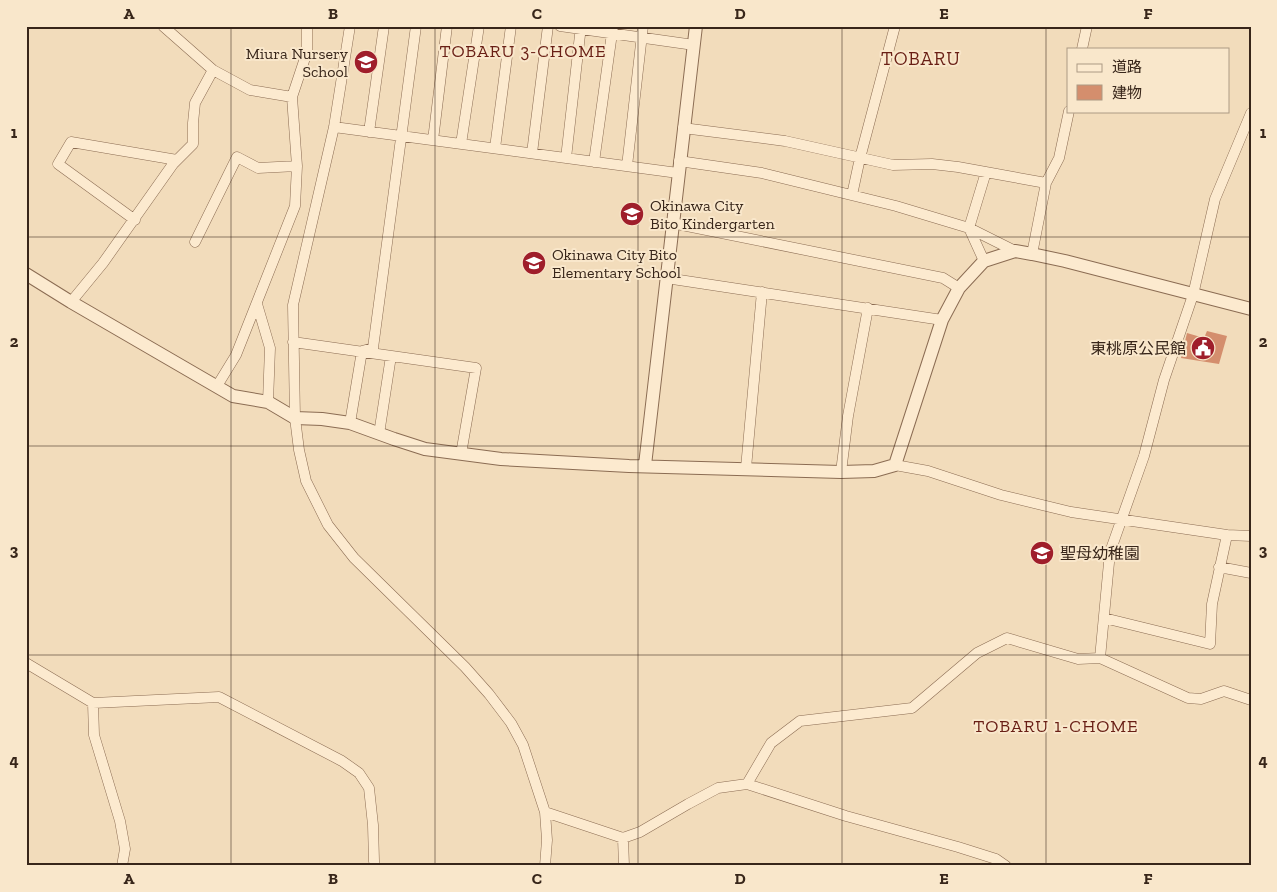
<svg xmlns="http://www.w3.org/2000/svg" width="1277" height="892" viewBox="0 0 1277 892" font-family="'Zilla Slab','Noto Sans JP',serif">
<rect width="100%" height="100%" fill="#f2dcbb"/>
<path fill="#d48e6d" d="M1207,331L1227,336L1219,364L1181,358L1187,333L1204,338Z"/>
<g fill="none" stroke-linecap="round" stroke-linejoin="round">
<g stroke="#8b6c53" stroke-width="11">
<path id="minor" d="M163,26L213,70L250,90L292,97
M350,26L334,127L293,305L295,418L299,450L306,481L328,525L354,558L465,667L489,694L511,723L523,745L545,812L547,840L545,866
M560,26L694,45
M1082,49L1087,26
M334,127L678,173
M683,128L785,141L893,165L932,164L958,167L1046,183
M369,132L384,26
M433,140L447,26
M461,144L479,26
M495,148L511,26
M532,153L548,26
M566,158L581,26
M679,161L762,173L896,206L969,228L984,261
M594,162L613,26
M627,166L643,26
M986,172L969,228L1015,251
M852,195L860,158L895,26
M135,220L58,164L71,142L177,160
M672,223L943,278L959,288
M195,242L237,157L258,168L297,166
M1032,254L1046,183L1059,158L1069,111
M666,278L942,320
M71,302L103,263L173,164L193,144V123L195,103L213,70
M257,304L270,348L268,402
M293,342L476,368L461,454
M217,386L236,355L295,206L297,166L292,97L307,52V26
M350,423L362,351L373,348L416,26
M379,434L391,356
M895,465L928,471L1001,495L1071,512L1227,535L1251,536
M746,468L762,292
M841,472L848,416L868,308
M1219,567L1251,573
M1104,618L1210,644L1212,604L1227,535
M1100,658L1110,552L1144,456L1164,380L1193,295L1215,199L1251,113
M26,663L93,703L219,697L342,761L359,773L369,788L373,825L374,861L375,866
M93,703L94,735L120,821L125,849L122,866
M747,784L771,743L800,721L912,708L977,653L1007,638L1078,659L1100,658L1188,698L1201,699L1224,691L1251,700
M545,812L623,838L640,832L688,804L718,788L747,784L846,816L958,847L996,859L1006,866
M623,838L624,866"/>
</g>
<g stroke="#8b6c53" stroke-width="14">
<path id="tertiary" d="M26,274L71,302L233,396L268,402L295,418L322,419L350,423L394,439L425,449L501,459L629,466L841,472L874,471L895,465L942,320L959,288L984,261L1015,251L1032,254L1065,261L1251,309
M645,465L696,26"/>
</g>
<use href="#minor" stroke="#fceacf" stroke-width="10"/>
<use href="#tertiary" stroke="#fceacf" stroke-width="12"/>
</g>
<path fill="none" stroke="#38261a" stroke-width="1" stroke-opacity="0.55" d="M231,26V866M435,26V866M638,26V866M842,26V866M1046,26V866M26,237H1251M26,446H1251M26,655H1251"/>
<defs>
<g id="school-disc" transform="scale(1.25)"><circle r="9.5" fill="#9f1e2b" stroke="#f9e7cb"/><path d="M0-5L7-2L0 1L-7-2ZM-4 1L0 2.5L4 1V4Q0 6-4 4Z" fill="#fff"/></g>
<g id="civic-disc" transform="scale(1.25)"><circle r="9.5" fill="#9f1e2b" stroke="#f9e7cb"/><path d="M-.6-6.5H3V-4.5H.6V-3L4-1V1h2V6H-6V1h2V-1L-.6-3ZM-1.2 2.5V6h2.4V2.5Z" fill="#fff"/></g>
</defs>
<g fill-rule="evenodd">
<use href="#school-disc" x="366" y="62"/>
<use href="#school-disc" x="632" y="214"/>
<use href="#school-disc" x="534" y="263"/>
<use href="#civic-disc" x="1203" y="348"/>
<use href="#school-disc" x="1042" y="553"/>
</g>
<g text-anchor="middle" dominant-baseline="central" stroke-width="4" stroke-linejoin="round" paint-order="stroke">
<g font-size="16" fill="#38261a" stroke="#f9e7cb" text-anchor="start">
<text x="348" y="53" text-anchor="end">Miura Nursery<tspan x="348" dy="18">School</tspan></text>
<text x="650" y="205">Okinawa City<tspan x="650" dy="18">Bito Kindergarten</tspan></text>
<text x="552" y="254">Okinawa City Bito<tspan x="552" dy="18">Elementary School</tspan></text>
<text x="1186" y="348" text-anchor="end">東桃原公民館</text>
<text x="1060" y="553">聖母幼稚園</text>
</g>
<g font-size="18" letter-spacing="1" fill="#691f15" stroke="#f9e7cb">
<text x="523" y="51">TOBARU 3-CHOME</text>
<text x="1056" y="726">TOBARU 1-CHOME</text>
</g>
<g font-size="19" letter-spacing="1" fill="#691f15" stroke="#f9e7cb">
<text x="921" y="58">TOBARU</text>
</g>
</g>
<rect width="1277" height="892" fill="none" stroke="#f9e7cb" stroke-width="55"/>
<rect x="1067" y="48" width="162" height="65" fill="#f9e7cb" stroke="#ac9a84"/>
<rect x="1077" y="64" width="25" height="8" fill="#fceacf" stroke="#ac9a84"/>
<text x="1112" y="72" font-size="15" fill="#38261a">道路</text>
<rect x="1077" y="85" width="25" height="15" fill="#d48e6d" stroke="#ac9a84"/>
<text x="1112" y="98" font-size="15" fill="#38261a">建物</text>
<rect x="28" y="28" width="1222" height="836" fill="none" stroke="#38261a" stroke-width="2"/>
<g font-size="16" text-anchor="middle" font-weight="bold" fill="#38261a">
<text x="129" y="19">A</text>
<text x="333" y="19">B</text>
<text x="537" y="19">C</text>
<text x="740" y="19">D</text>
<text x="944" y="19">E</text>
<text x="1148" y="19">F</text>
<text x="14" y="138">1</text>
<text x="1263" y="138">1</text>
<text x="14" y="347">2</text>
<text x="1263" y="347">2</text>
<text x="14" y="556">3</text>
<text x="1263" y="556">3</text>
<text x="14" y="766">4</text>
<text x="1263" y="766">4</text>
<text x="129" y="884">A</text>
<text x="333" y="884">B</text>
<text x="537" y="884">C</text>
<text x="740" y="884">D</text>
<text x="944" y="884">E</text>
<text x="1148" y="884">F</text>
</g>
</svg>
